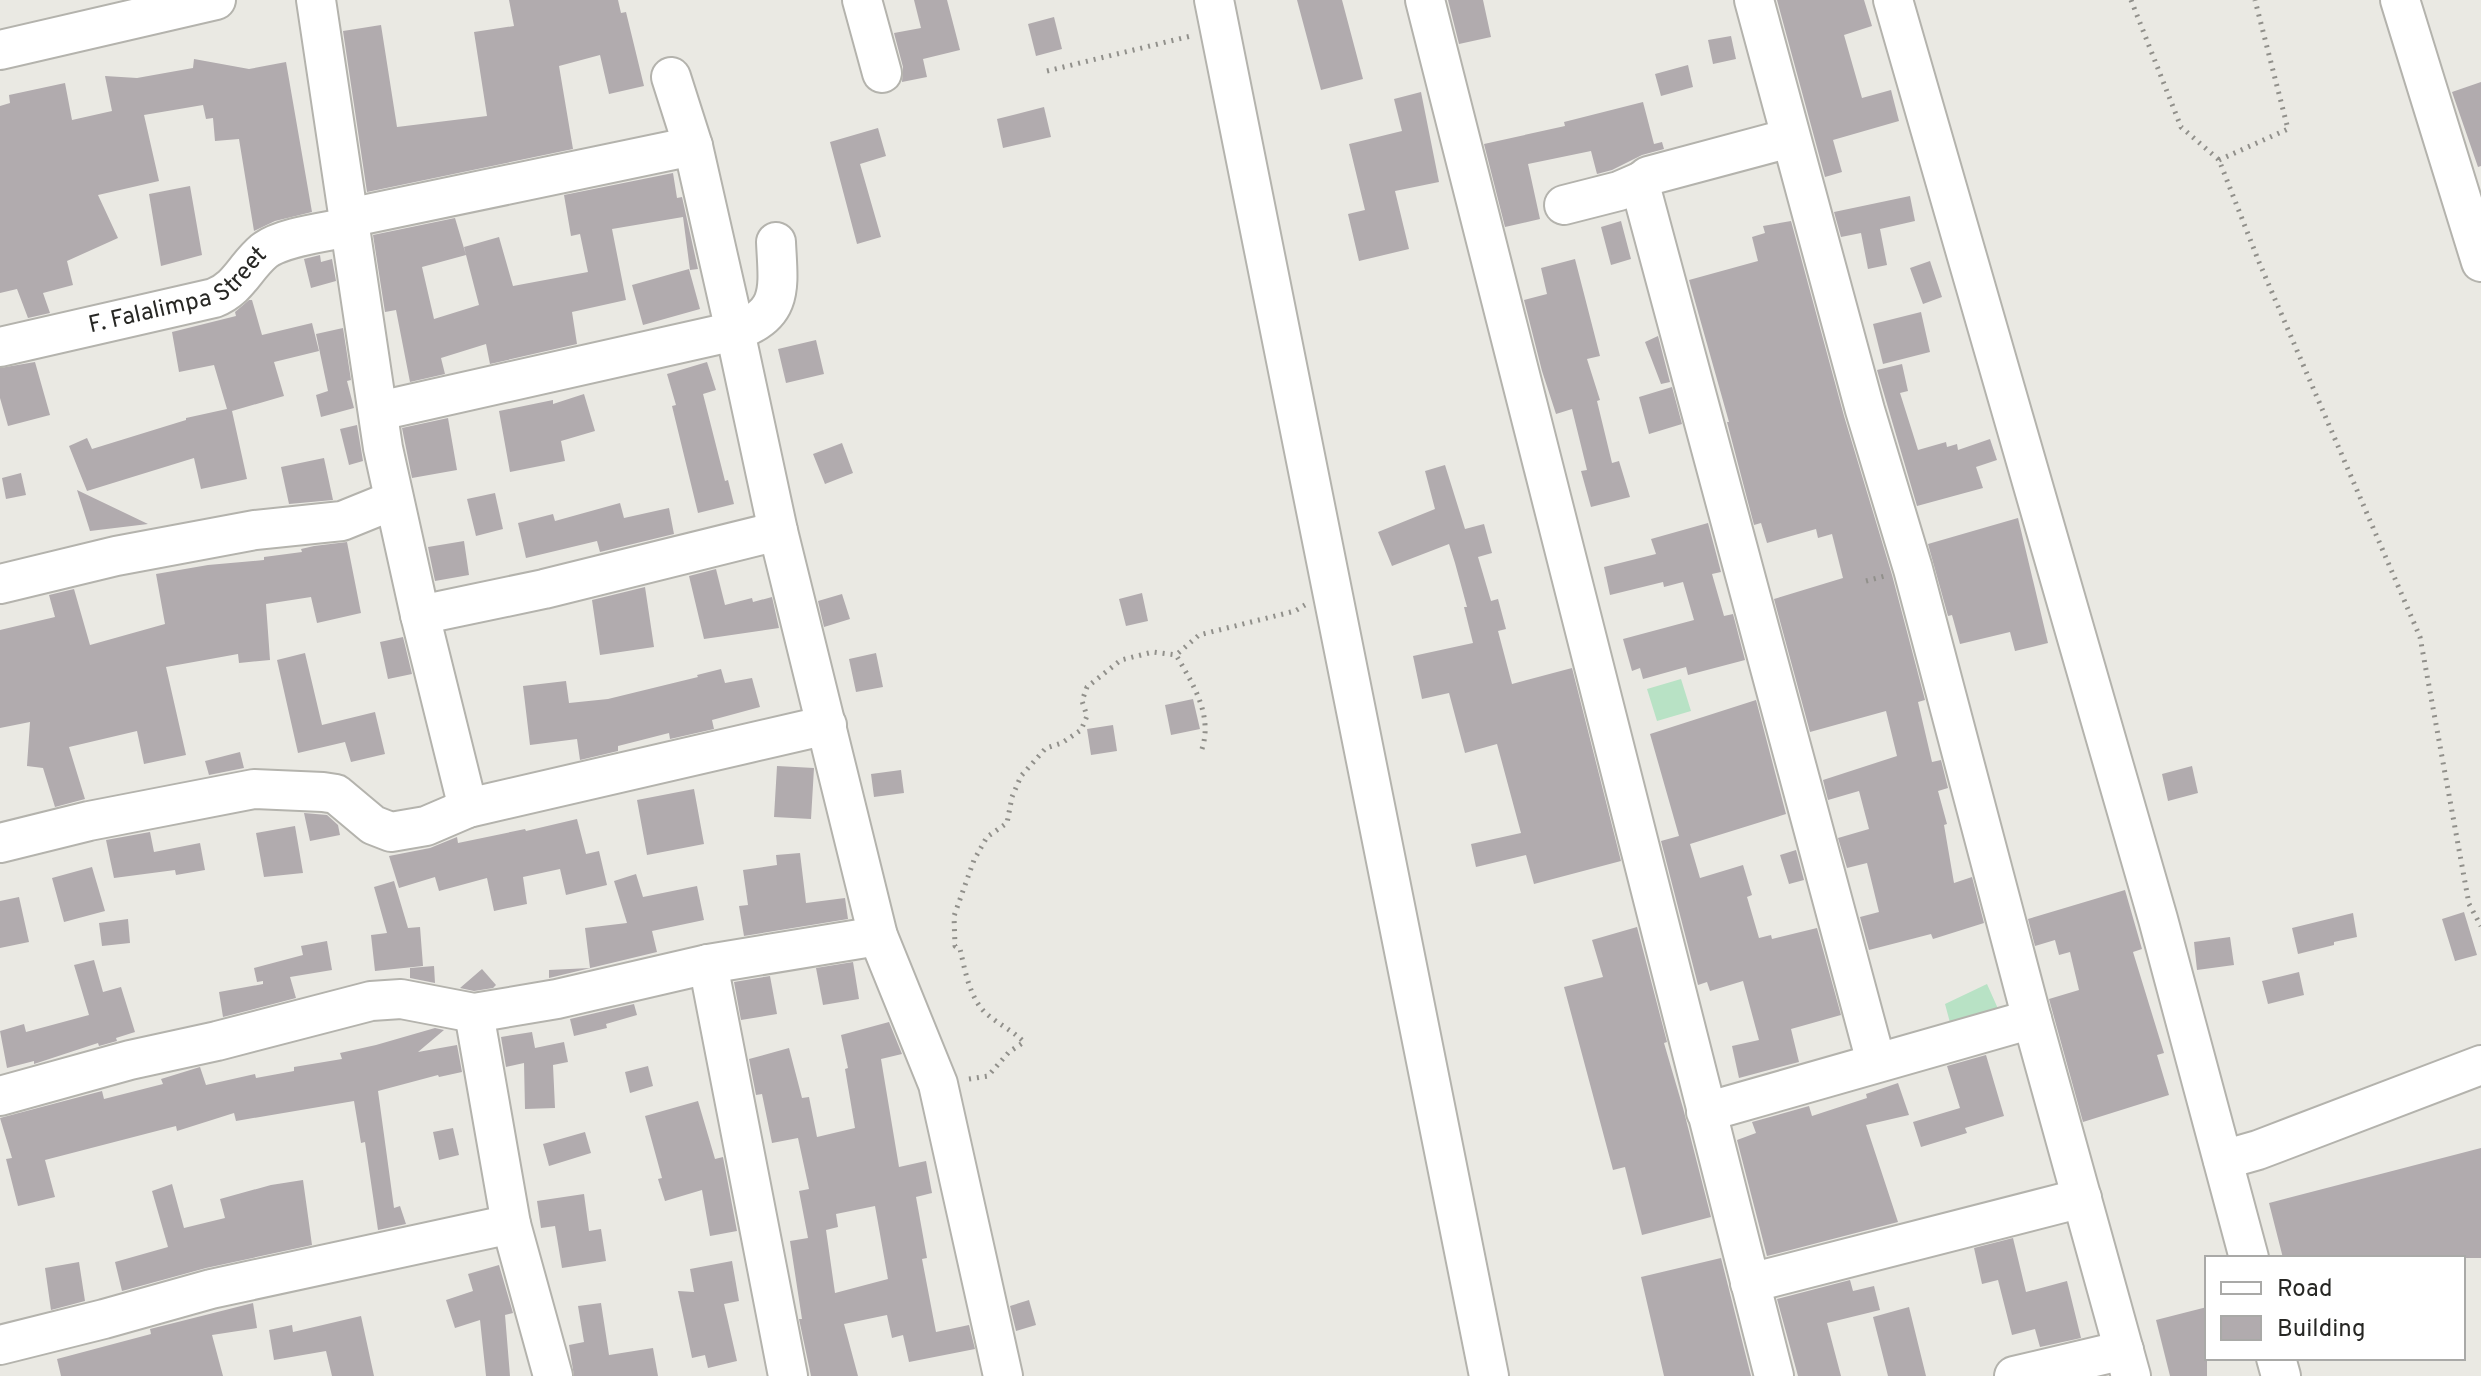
<svg xmlns="http://www.w3.org/2000/svg" width="2481" height="1376" viewBox="0 0 2481 1376" font-family="Overpass,sans-serif">
<rect width="100%" height="100%" fill="#eae9e3"/>
<path fill="#b8e2c5" d="M1681,679L1691,711L1657,721L1647,689Z
M1987,984L1999,1011L1952,1030L1945,1004Z"/>
<path fill="#b1abae" fill-rule="evenodd" d="M509,0H618L621,13L626,12L644,86L609,94L600,55L559,66L573,149L367,192L343,31L381,25L397,127L487,116L474,32L514,26Z
M914,0H947L960,50L923,59L927,77L902,82L903,67L894,33L921,28Z
M1297,0H1342L1363,79L1321,90Z
M1448,0H1483L1491,37L1459,44Z
M1777,0H1864L1872,26L1844,35L1862,98L1891,90L1899,121L1833,140L1842,172L1825,177Z
M1054,17L1062,49L1036,56L1028,24Z
M1731,36L1736,59L1713,64L1708,40Z
M194,59L249,69L286,62L312,212L275,221L254,231L239,139L215,141L213,118L206,119L203,105L144,115L159,181L98,195L118,238L67,261L73,285L43,293L50,313L28,318L17,289L0,293V106L10,103L9,95L65,83L72,120L112,111L105,76L137,78L193,68Z
M1688,65L1693,87L1661,96L1655,74Z
M2481,82V166L2478,167L2452,92Z
M1421,92L1439,182L1395,191L1409,249L1359,261L1348,214L1365,210L1349,144L1402,131L1394,99Z
M1643,102L1654,144L1662,142L1664,149L1642,155L1612,170L1597,174L1591,151L1528,164L1540,219L1505,227L1484,144L1565,126L1564,122Z
M1044,107L1051,137L1003,148L997,119Z
M878,128L886,156L860,164L881,237L857,244L830,142Z
M673,173L677,198L682,197L698,269L690,270L683,217L612,229L626,300L572,312L577,344L490,364L486,344L441,358L445,374L410,382L396,310L385,312L373,235L455,218L466,255L464,247L499,237L513,286L588,272L580,234L571,236L564,195ZM466,255L479,305L434,319L422,267Z
M190,186L202,255L161,266L149,194Z
M1910,196L1915,221L1880,229L1887,265L1868,269L1861,233L1841,237L1834,212Z
M1621,221L1631,259L1611,265L1601,227Z
M1791,221L1844,416L1892,575L1925,700L1918,702L1932,762L1941,760L1948,788L1938,791L1947,824L1944,825L1954,883L1972,877L1984,923L1933,939L1931,934L1869,950L1860,917L1879,912L1867,863L1847,868L1838,838L1869,829L1859,791L1828,800L1823,780L1897,756L1886,711L1810,732L1774,599L1843,578L1832,534L1818,538L1816,529L1767,543L1761,523L1754,525L1727,422H1729L1689,280L1758,261L1752,237L1765,233L1763,226Z
M320,255L321,262L332,259L336,281L311,288L304,259Z
M1575,259L1600,356L1587,359L1600,400L1597,401L1612,463L1619,461L1630,497L1591,507L1581,471L1587,470L1572,409L1556,414L1542,371L1524,300L1547,294L1541,268Z
M1930,261L1942,297L1923,304L1910,268Z
M689,269L700,309L643,325L632,285Z
M249,300H252L262,335L312,323L319,351L274,362L284,396L232,411L247,479L201,489L194,458L87,491L69,446L87,438L92,449L186,420V418L227,409L214,365L179,372L172,332L236,316L235,312Z
M1921,312L1930,352L1883,364L1873,324Z
M343,328L351,380L347,381L354,408L321,417L316,395L328,391L316,334Z
M1658,336L1670,382L1661,384L1645,342Z
M816,340L824,374L786,383L778,349Z
M35,362L50,415L8,426L0,398V368Z
M707,362L716,390L703,394L725,481L728,480L734,504L698,513L672,406L676,405L667,374Z
M1902,364L1908,391L1900,393L1918,450L1946,442L1947,447L1957,444L1958,450L1990,439L1997,460L1976,467L1983,488L1917,506L1877,370Z
M1672,387L1682,424L1649,434L1639,397Z
M584,394L595,431L561,441L565,461L510,472L499,411L553,400V404Z
M448,418L457,470L412,478L402,428Z
M357,425L363,461L349,465L340,429Z
M842,443L853,473L825,484L813,454Z
M324,458L333,500L289,504L281,467Z
M1445,465L1465,529L1484,524L1492,553L1478,557L1491,601L1498,599L1506,629L1498,631L1512,684L1572,668L1621,861L1534,884L1526,855L1476,867L1471,844L1521,833L1497,744L1465,753L1449,693L1422,699L1413,656L1473,643L1464,607H1467L1455,563L1449,544L1392,566L1378,532L1435,509L1425,471Z
M21,473L26,495L6,499L2,478Z
M77,490L148,524L90,531Z
M495,493L503,529L476,536L467,499Z
M620,503L624,518L669,508L674,534L600,552L597,541L526,558L518,523L553,514L555,521Z
M2018,518L2048,643L2015,651L2010,632L1960,644L1952,615L1948,616L1928,544Z
M1708,523L1721,572L1712,574L1724,616L1733,614L1745,660L1688,675L1686,667L1643,679L1640,668L1632,671L1623,639L1694,620L1683,582L1664,587L1663,582L1610,595L1604,567L1656,554L1651,539Z
M464,541L469,575L435,581L428,547Z
M347,542L361,613L317,623L311,597L266,604L270,660L239,663L238,654L166,667L186,755L144,764L137,731L69,747L85,799L55,807L43,768L27,766L30,722L0,728V630L55,617L49,595L74,589L90,645L165,624L156,574L208,565L264,560V557L302,552L301,549L314,546Z
M716,569L725,605L752,598L753,602L772,597L779,628L704,639L689,576Z
M645,587L654,647L600,655L592,600Z
M1142,593L1148,621L1126,626L1119,599Z
M842,594L850,619L824,627L818,601Z
M403,637L412,674L388,679L380,642Z
M305,653L322,725L375,712L385,754L351,762L345,742L298,753L277,660Z
M876,653L883,687L856,692L849,659Z
M721,669L725,683L752,678L760,707L712,720L714,729L670,739L669,733L618,746V751L580,760L577,739L530,745L523,686L566,681L569,703L608,699L698,677L697,675Z
M1193,699L1200,729L1171,735L1165,705Z
M1756,700L1786,814L1690,844L1700,878L1743,865L1752,895L1747,897L1759,938L1771,935L1772,939L1817,928L1841,1015L1791,1029L1799,1062L1739,1078L1732,1046L1759,1040L1743,981L1710,991L1707,982L1698,985L1661,841L1679,836L1650,734Z
M1113,725L1117,751L1091,755L1087,729Z
M240,752L244,768L209,775L205,761Z
M777,766L814,768L811,819L774,817Z
M2192,766L2198,793L2168,801L2162,774Z
M901,770L904,793L874,797L871,774Z
M694,789L704,844L647,855L637,800Z
M304,813L327,815L338,825L340,835L310,841Z
M577,819L586,854L599,851L607,885L566,895L560,869L523,877L527,904L494,911L487,878L439,891L435,877L399,888L389,856L430,848L457,837L458,843L525,829L526,831Z
M295,826L303,873L264,877L256,833Z
M150,832L154,852L200,843L205,870L176,875L175,870L114,878L106,840Z
M1796,850L1804,880L1789,884L1780,855Z
M800,853L806,903L845,898L848,919L744,936L739,906L748,905L743,870L777,865L776,855Z
M92,867L105,911L64,922L52,878Z
M636,874L643,897L697,886L704,920L652,931L657,952L549,978V970L590,968L585,928L627,923L614,881Z
M394,881L408,928L420,927L423,966L375,971L371,935L387,933L374,887Z
M2125,890L2142,949L2133,952L2164,1053L2157,1055L2169,1095L2083,1122L2049,999L2079,990L2070,952L2059,955L2055,940L2035,946L2028,919Z
M19,897L29,942L0,948V901Z
M2464,912L2477,955L2455,961L2442,919Z
M2353,913L2357,937L2334,942V945L2298,954L2292,928Z
M128,919L130,943L102,946L99,923Z
M1637,927L1667,1042L1664,1043L1683,1108L1711,1217L1642,1235L1625,1167L1613,1170L1564,987L1603,977L1592,940Z
M2230,937L2234,965L2197,970L2194,942Z
M327,941L332,970L290,977L296,998L223,1017L219,992L263,984V981L257,982L254,968L303,955L301,946Z
M94,960L103,992L121,987L135,1032L116,1038L117,1041L99,1046L98,1043L34,1064V1061L7,1068L0,1031L24,1024L26,1032L89,1015L74,965Z
M853,962L859,999L823,1005L816,968Z
M434,966L435,983L410,978V968Z
M482,969L496,985L493,988L474,991L460,988Z
M2299,972L2304,995L2268,1004L2262,981Z
M770,976L777,1014L741,1020L734,982Z
M634,1004L637,1015L606,1024L607,1028L574,1036L570,1019Z
M889,1022L902,1054L881,1059L899,1167L926,1161L932,1193L916,1197L927,1258L922,1259L936,1332L969,1325L975,1349L909,1362L903,1335L892,1338L887,1315L844,1324L858,1376H811L799,1319H802L790,1241L808,1238L799,1191L809,1189L798,1138L772,1143L762,1094L756,1095L749,1059L789,1048L802,1098L809,1097L817,1137L855,1128L845,1069L848,1068L841,1035ZM875,1206L888,1279L835,1293L826,1230L838,1227L836,1214Z
M435,1028L444,1030L418,1052L457,1045L462,1072L439,1077L438,1075L378,1091L394,1208L400,1206L406,1224L378,1230L365,1142L361,1143L354,1101L236,1121L234,1113L177,1131L176,1126L45,1160L55,1197L18,1206L6,1159L12,1158L0,1118L102,1091L104,1099L163,1084L161,1079L200,1067L206,1085L255,1074L256,1078L294,1071V1067L342,1059L340,1053L376,1045Z
M532,1032L535,1048L564,1042L568,1062L553,1065L555,1108L525,1109L524,1063L506,1067L501,1037Z
M1986,1055L2004,1116L1965,1128L1967,1133L1921,1147L1913,1122L1960,1108L1947,1066Z
M648,1066L653,1086L630,1093L625,1072Z
M1898,1083L1909,1115L1866,1125L1898,1222L1767,1256L1737,1140L1756,1133L1752,1122L1809,1106L1812,1116L1867,1098L1866,1094Z
M698,1101L715,1159L723,1157L737,1231L710,1236L702,1190L665,1201L658,1179L662,1178L645,1116Z
M453,1128L459,1155L439,1160L433,1132Z
M585,1132L591,1153L549,1166L543,1144Z
M2481,1148V1258H2283L2269,1203Z
M303,1180L312,1245L206,1268L122,1291L115,1262L168,1247L152,1191L172,1184L184,1228L225,1218L220,1199L271,1185Z
M584,1194L589,1231L601,1229L606,1261L562,1268L555,1226L541,1228L537,1201Z
M2013,1238L2026,1292L2067,1281L2081,1338L2040,1347L2035,1329L2012,1335L1998,1280L1982,1284L1974,1248Z
M1721,1258L1751,1376H1664L1641,1277Z
M732,1261L739,1301L724,1304L737,1361L708,1368L705,1355L692,1358L678,1291L694,1292L690,1269Z
M79,1262L85,1301L51,1310L45,1268Z
M499,1265L513,1313L505,1315L510,1376H486L480,1320L455,1328L446,1300L473,1291L468,1274Z
M1850,1280L1853,1291L1874,1286L1880,1310L1827,1323L1841,1376H1798L1777,1299Z
M1029,1300L1036,1325L1016,1331L1010,1306Z
M253,1303L257,1328L212,1335L223,1376H61L57,1359L151,1334L150,1329Z
M601,1303L609,1355L653,1348L658,1376H574L569,1345L584,1342L578,1306Z
M1909,1307L1926,1376H1888L1873,1317Z
M2207,1307V1376H2170L2156,1320Z
M361,1316L374,1376H332L326,1351L274,1360L269,1330L292,1325L293,1332Z"/>
<g fill="none" stroke-linecap="round" stroke-linejoin="round">
<g stroke="#b4b3ad" stroke-width="42">
<g id="minor">
<path d="M316,0L383,448L420,615L468,808"/>
<path d="M862,0L882,73"/>
<path d="M1214,0L1489,1376"/>
<path d="M1425,0L1774,1376"/>
<path d="M1754,0L1865,410L1913,569L2032,1019L2131,1376"/>
<path d="M1893,0L2158,919L2249,1258"/>
<path d="M2400,0L2481,262"/>
<path d="M0,50L216,0"/>
<path d="M1790,138L1648,176L1642,181V192L1876,1062"/>
<path d="M1564,205L1619,191L1642,181"/>
<path d="M348,218L693,146"/>
<path d="M776,242C778,286 785,315 735,331L778,531L878,936L938,1084L1003,1376"/>
<path id="s1" d="M0,347L214,298C239,288 244,268 264,251C282,237 326,232 349,227"/>
<path d="M379,411L735,331L693,146L671,77"/>
<path d="M0,584L116,556L255,530L342,521L394,500"/>
<path d="M420,615L544,589L778,531"/>
<path d="M0,843L89,821L254,789L323,792L336,794L373,825L391,832L426,826L468,808L827,725"/>
<path d="M708,964L788,1376"/>
<path d="M474,1013L511,1224L553,1376"/>
<path d="M0,1096L130,1060L217,1041L371,1001L401,999L474,1013L557,999L708,964L878,936"/>
<path d="M1706,1112L2032,1019"/>
<path d="M2223,1160L2258,1150L2481,1065"/>
<path d="M1750,1283L2082,1198"/>
<path d="M0,1345L104,1319L211,1289L511,1224"/>
<path d="M2276,1358L2281,1376"/>
<path d="M2014,1376L2124,1350"/>
</g>
</g>
<path stroke="#91908b" stroke-width="5" stroke-dasharray="2 6" stroke-linecap="butt" d="M2131,0L2181,127L2219,160L2259,262L2420,637L2469,904L2481,926
M1047,71L1191,36
M2219,160L2288,129L2255,0
M1866,581L1885,576
M1202,749C1213,715 1193,684 1176,655L1199,635L1295,611L1305,605
M969,1079L988,1076L1009,1052L1024,1042C1013,1031 1000,1025 988,1015C970,1001 965,970 960,949L955,946L954,916L974,860L987,837L1007,823L1012,797L1021,776L1046,748L1062,743L1081,730L1087,716L1082,701L1087,687L1121,660L1153,652L1176,655"/>
<use href="#minor" stroke="#fff" stroke-width="38"/>
</g>
<g text-anchor="middle" dominant-baseline="central" stroke-width="8" stroke-linejoin="round" paint-order="stroke">
<g font-size="24" fill="#272724" stroke="#fff">
<text stroke="none"><textPath href="#s1" startOffset="190">F. Falalimpa Street</textPath></text>
</g>
</g>
<rect x="2205" y="1256" width="260" height="104" fill="#ffffff" stroke="#a9a9a7" stroke-width="2"/>
<rect x="2221" y="1282" width="40" height="12" fill="#ffffff" stroke="#a9a9a7" stroke-width="2"/>
<text x="2277" y="1296" font-size="24" fill="#272724">Road</text>
<rect x="2221" y="1316" width="40" height="24" fill="#b1abae" stroke="#a9a9a7" stroke-width="2"/>
<text x="2277" y="1336" font-size="24" fill="#272724">Building</text>
</svg>
